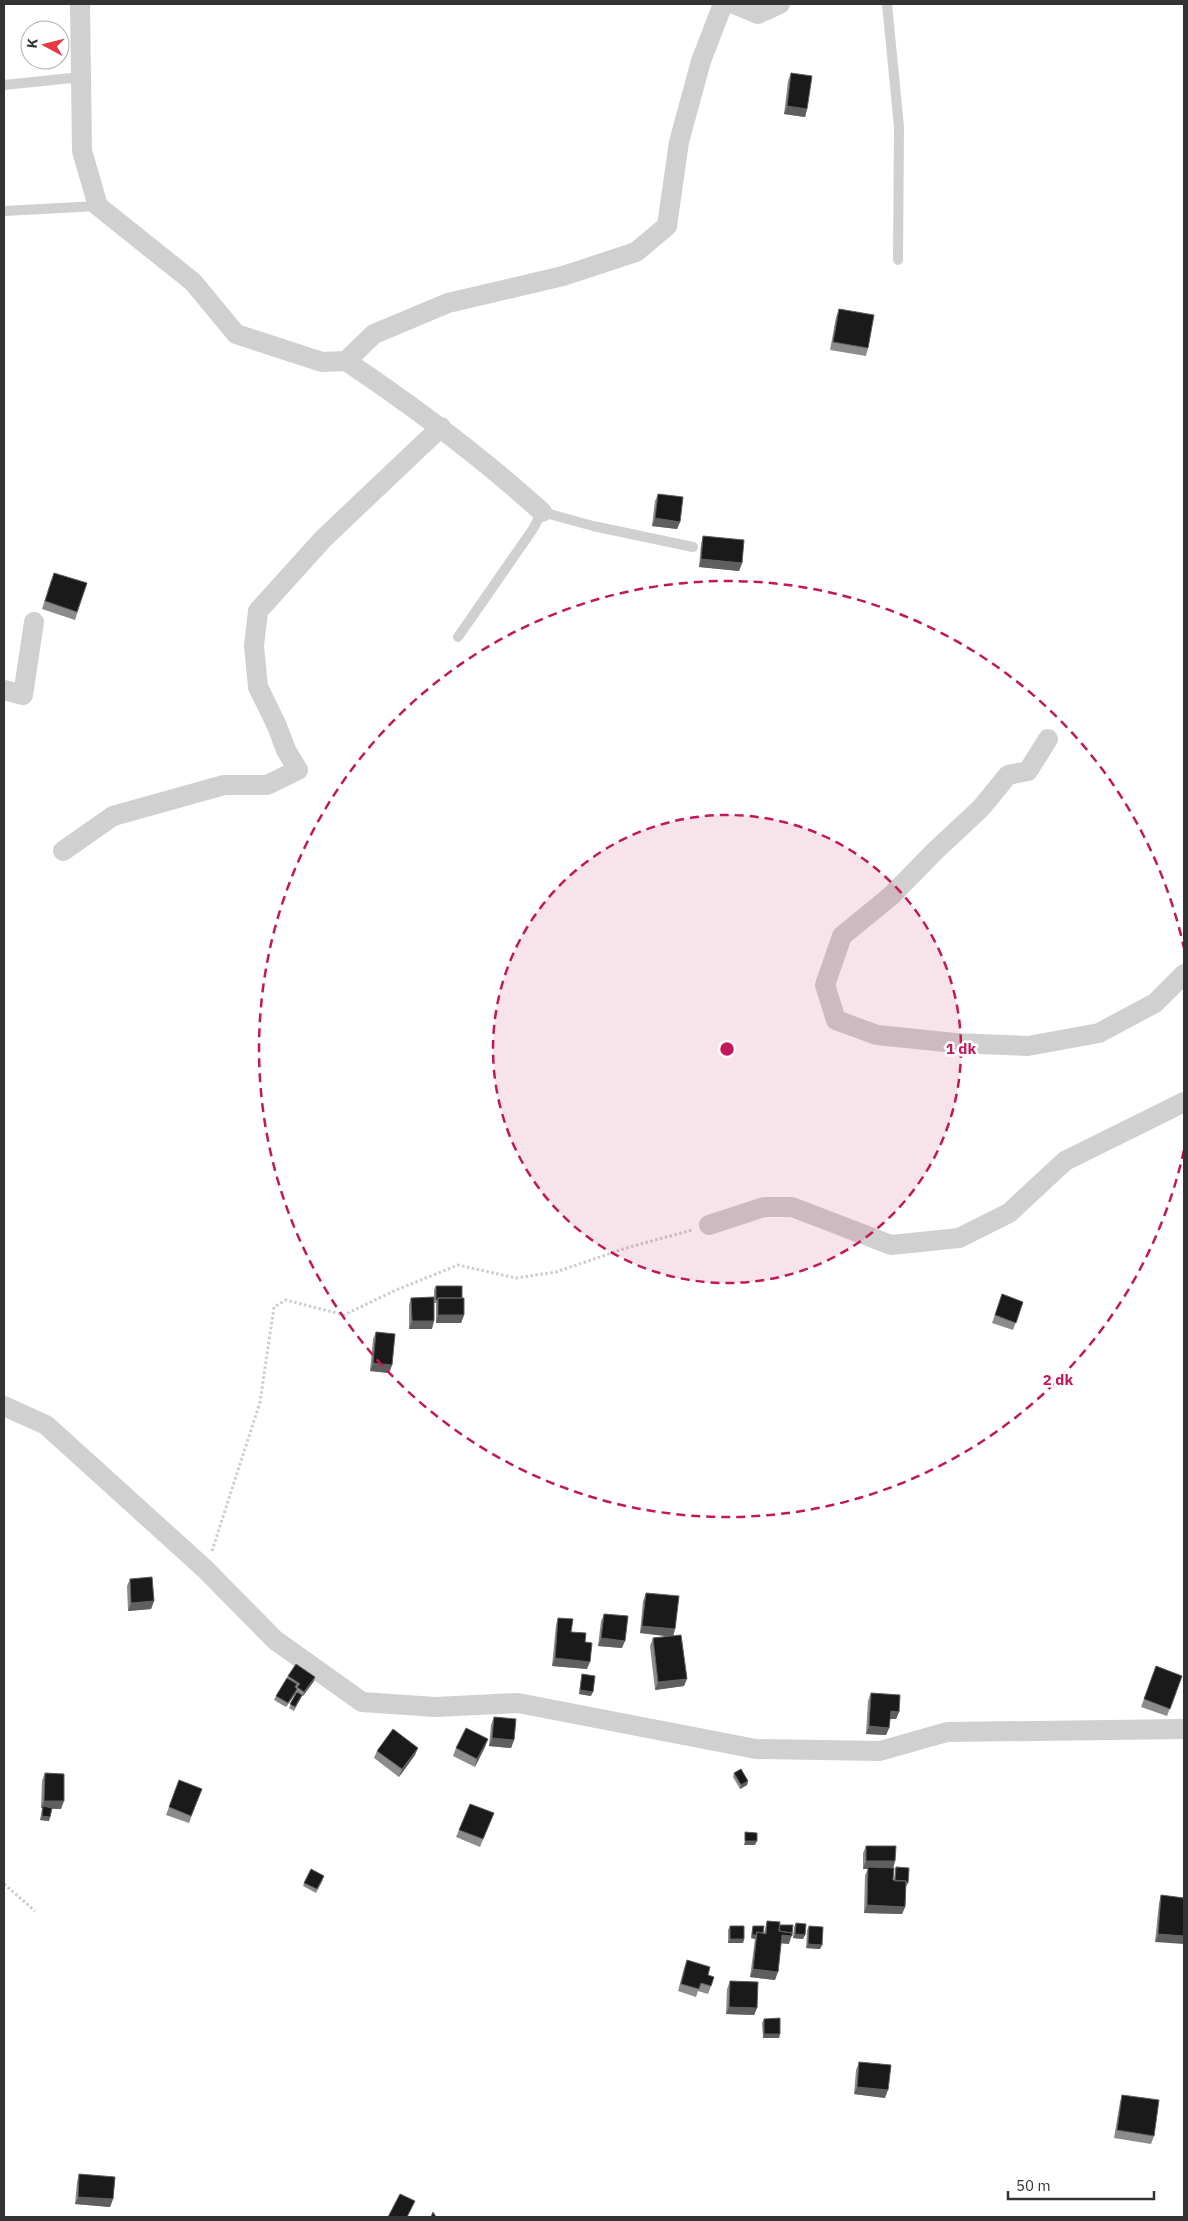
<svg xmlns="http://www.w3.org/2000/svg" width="1188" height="2221" viewBox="0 0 1188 2221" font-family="'IBM Plex Sans',sans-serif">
<rect width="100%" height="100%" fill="#fff"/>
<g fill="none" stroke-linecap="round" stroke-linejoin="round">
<path stroke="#cdcdcd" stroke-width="3" stroke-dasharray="2.5 2.5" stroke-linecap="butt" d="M212,1551L260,1402L274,1307L286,1300L344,1315L396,1290L458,1265L516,1278L556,1272L626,1248L692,1230
M4,1884L35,1911"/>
<path stroke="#d0d0d0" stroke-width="10" d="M887,4L899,127L898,260
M4,85L81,77
M4,211L98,206
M458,637L533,529L542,512L593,526L693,547"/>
<path stroke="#d0d0d0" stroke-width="20" d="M80,4L82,151L98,206L193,282L236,334L322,362L346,361L374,334L448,303L563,276L636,252L667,226L679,142L701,61L723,4
M734,4L758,14L780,4
M346,361C416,408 479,455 542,512
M4,690L23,695L34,622
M1048,739L1028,771L1008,775L981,808L935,851L892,895L842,936L825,985L836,1020L877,1035L955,1043L1028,1046L1099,1033L1155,1003L1184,974
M63,851L113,816L224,785H267L298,770L286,750L277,726L258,687L254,646L258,611L323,539L441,427
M709,1225L764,1207H792L891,1245L959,1238L1009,1213L1065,1161L1184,1102
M4,1406L46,1425L205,1569L275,1640L362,1702L435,1707L518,1703L756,1749L880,1751L947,1732L1184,1729"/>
</g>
<path fill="#8c8c8c" d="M791,73L807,109L805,117L784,114L788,81Z
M839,309L868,348L866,356L830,350L836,317Z
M658,494L680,522L677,529L652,526L655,501Z
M703,536L742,563L739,571L699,567L701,544Z
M51,580L87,583L75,620L42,609Z
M436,1286L462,1298L464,1315L461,1323H436V1303H434V1290Z
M1002,1294L1023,1302L1013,1330L992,1323Z
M411,1298L432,1329H409V1305Z
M376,1332L392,1365L389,1373L370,1371L373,1339Z
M130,1579L154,1601L151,1609L128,1611L127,1586Z
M646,1593L673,1636L684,1686L655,1690L650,1646L653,1638L669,1636L640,1633L643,1601Z
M604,1614L622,1648L598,1646L601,1621Z
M558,1618L571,1632L585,1642L587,1669L552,1666L556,1625Z
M1156,1666L1182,1676L1167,1716L1141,1707Z
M582,1674L591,1696L579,1694L581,1678Z
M288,1676L314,1681L303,1696H302L294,1711L289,1708L297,1692L296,1691L286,1707L274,1700L276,1696Z
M871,1693L899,1712L896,1719H890L889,1728L886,1735L866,1734L868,1701Z
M494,1717L514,1740L511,1748L489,1746L491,1725Z
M488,1739L485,1747L475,1767L453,1756L456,1748Z
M377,1751L415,1755L399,1777L374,1758Z
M45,1773L61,1809H51L50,1817L49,1821L40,1820L42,1808H41L42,1781Z
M734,1773L748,1781L747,1785L740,1789L733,1777Z
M179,1780L202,1789L189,1823L166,1815Z
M470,1804L494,1813L480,1847L456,1837Z
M866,1846L893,1868V1880H894L895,1871L896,1867L908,1883L907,1886H906L905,1907L902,1914L864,1913L865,1875L868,1869H863V1853Z
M323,1880L316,1893L303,1886L304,1883Z
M1161,1895L1184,1898L1155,1942L1159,1903Z
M767,1921L780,1925L789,1944L781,1943L775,1980L750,1977L755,1939L751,1938L752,1929L753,1926L764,1933Z
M796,1923L805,1935L803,1939L793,1938L794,1927Z
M730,1926L744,1939L743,1943H728V1930Z
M809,1926L822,1945L820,1949L806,1948L807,1930Z
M687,1960L708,1975L711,1986L708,1994L698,1991L696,1997L678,1991L684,1968Z
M730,1981L757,2008L754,2015L726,2014L727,1989Z
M764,2019L780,2034L779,2038H763L762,2023Z
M859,2062L885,2098L854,2094L856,2070Z
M1122,2095L1154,2136L1151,2144L1114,2138L1120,2102Z
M79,2174L113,2199L110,2207L75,2204L77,2182Z"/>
<path fill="#5f5f5f" d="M787,106L807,109L805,117L784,114Z
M655,518L680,522L677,529L652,526Z
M701,559L742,563L739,571L699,567Z
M438,1315H464L461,1323H436Z
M412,1321H434L432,1329H409Z
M373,1363L392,1365L389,1373L370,1371Z
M154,1601L151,1609L128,1611L131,1603Z
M642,1626L675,1629L673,1637L640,1633Z
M601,1638L625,1641L622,1648L598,1646Z
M555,1658L590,1662L587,1669L552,1666Z
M315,1677L314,1681L303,1696L304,1692Z
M687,1679L684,1686L655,1690L658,1682Z
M297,1689L296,1693L286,1707L288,1703Z
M580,1690L593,1692L591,1696L579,1694Z
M891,1711L899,1712L896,1719H888Z
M869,1726L889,1728L886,1735L866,1734Z
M492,1738L514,1740L511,1748L489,1746Z
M488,1739L485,1747L475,1767L477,1759Z
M418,1748L415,1755L399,1777L402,1769Z
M748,1781L747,1785L740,1789L741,1785Z
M44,1801H64L61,1809L43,1808V1806L42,1808H41Z
M42,1816L50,1817L49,1821L40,1820Z
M745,1841H757L755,1845H744Z
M866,1861H895L893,1869H863Z
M867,1905L905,1907L902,1914L864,1913Z
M779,1933L792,1934L789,1944L779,1943Z
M795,1934L805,1935L803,1939L793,1938Z
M1158,1934L1184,1936V1944L1155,1942Z
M752,1935H756L755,1939L751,1938Z
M730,1939H744L743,1943H728Z
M808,1944L822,1945L820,1949L806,1948Z
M753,1969L778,1972L775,1980L750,1977Z
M729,2007L757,2008L754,2015L726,2014Z
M764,2034H780L779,2038H763Z
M857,2087L888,2090L885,2098L854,2094Z
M78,2197L113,2199L110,2207L75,2204Z"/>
<path fill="#1a1a1a" stroke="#5f5f5f" d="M791,73L812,76L807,109L787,106Z
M839,309L874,315L868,348L833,342Z
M658,494L683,497L680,522L655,518Z
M703,536L744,540L742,563L701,559Z
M54,573L87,583L77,612L45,601Z
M436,1286H462V1298H438V1300H436Z
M1002,1294L1023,1302L1016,1323L995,1315Z
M434,1297V1321H412L411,1298Z
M438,1298H464V1315H438Z
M376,1332L395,1334L392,1365L373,1363Z
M152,1577L154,1601L131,1603L130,1579Z
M646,1593L679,1596L675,1629L642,1626Z
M604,1614L628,1616L625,1641L601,1638Z
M558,1618L573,1619L571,1632L586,1633L585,1642L592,1643L590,1662L555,1658Z
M681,1635L687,1679L658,1682L653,1638Z
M296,1664L315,1677L304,1692L297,1687L300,1684L288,1676Z
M1156,1666L1182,1676L1170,1709L1144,1699Z
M582,1674L595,1676L593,1692L580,1690Z
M287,1678L297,1684L295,1687L297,1689L288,1703L276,1696Z
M297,1692L302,1695L295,1707L290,1704Z
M871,1693L900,1695L899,1712L891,1711L889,1728L869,1726Z
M494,1717L516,1719L514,1740L492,1738Z
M466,1728L488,1739L477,1759L456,1748Z
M393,1729L418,1748L402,1769L377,1751Z
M741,1769L748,1781L741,1785L734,1773Z
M45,1773L64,1774V1801H44Z
M179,1780L202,1789L191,1816L169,1807Z
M470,1804L494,1813L483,1839L459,1830Z
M43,1806L52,1808L50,1817L42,1816Z
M745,1832L757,1833V1841H745Z
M866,1846H896L895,1861H866Z
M868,1867L894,1868L893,1880L906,1881L905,1907L867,1905Z
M896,1867L909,1868L908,1883L906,1882V1881H895Z
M311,1869L324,1876L317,1889L304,1883Z
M1161,1895L1184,1898V1936L1158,1934Z
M767,1921L780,1922L779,1931L792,1933V1936L782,1935L778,1972L753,1969L757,1932L766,1934Z
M796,1923L806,1924L805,1935L795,1934Z
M780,1925H793L792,1934V1933L779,1931Z
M730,1926H744V1939H730Z
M753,1926H764L763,1933L757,1932L756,1935H752Z
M809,1926L823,1927L822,1945L808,1944Z
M687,1960L710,1967L708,1975L714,1977L711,1986L701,1983L699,1989L681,1984Z
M730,1981L758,1982L757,2008L729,2007Z
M780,2018V2034H764V2019Z
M859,2062L891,2065L888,2090L857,2087Z
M1122,2095L1159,2100L1154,2136L1117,2130Z
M79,2174L115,2177L113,2199L78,2197Z
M400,2194L415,2201L407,2217H388Z
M433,2212L436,2217H431Z"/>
<circle cx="727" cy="1049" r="234" fill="#c2185b" fill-opacity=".12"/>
<g fill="none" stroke="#c2185b" stroke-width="2.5" stroke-dasharray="9 6">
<circle cx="727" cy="1049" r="234"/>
<path d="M1184 1150A468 468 0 1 1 1184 948"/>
</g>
<circle cx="727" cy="1049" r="8" fill="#c2185b" stroke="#fff" stroke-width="2.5"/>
<g font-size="15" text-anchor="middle" font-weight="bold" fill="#c2185b" stroke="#fff" stroke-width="5" stroke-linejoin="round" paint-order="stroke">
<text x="961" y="1054">1 dk</text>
<text x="1058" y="1385">2 dk</text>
</g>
<rect width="1188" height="2221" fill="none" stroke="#333333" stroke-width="10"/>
<g transform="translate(45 45) rotate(277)"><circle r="24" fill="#ffffff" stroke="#adadad"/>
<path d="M0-4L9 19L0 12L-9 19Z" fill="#e63946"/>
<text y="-8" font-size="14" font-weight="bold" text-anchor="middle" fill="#333333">K</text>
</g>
<path d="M1008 2191v8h146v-8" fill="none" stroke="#333333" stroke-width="2.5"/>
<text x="1016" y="2191" font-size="15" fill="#333333" stroke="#ffffff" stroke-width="4" paint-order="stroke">50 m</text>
</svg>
